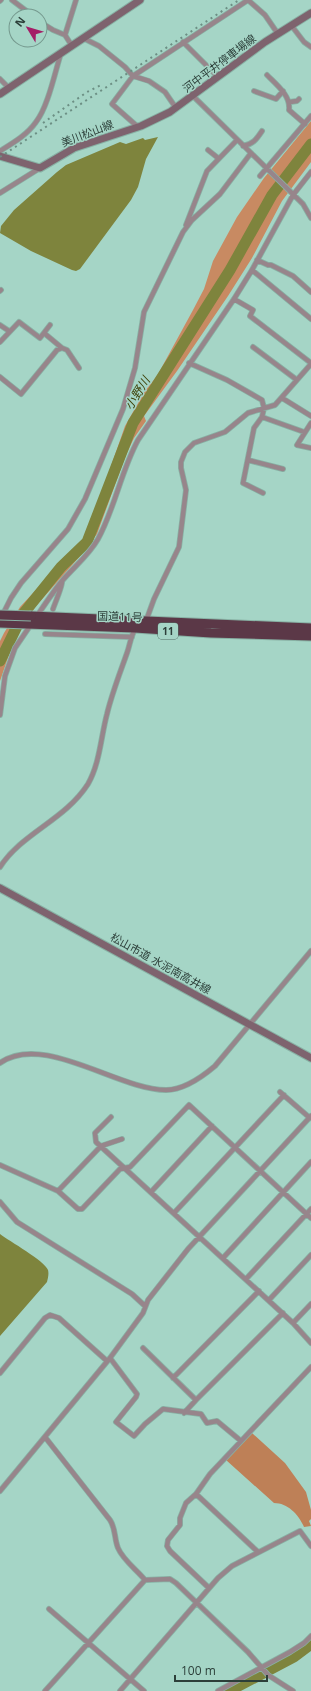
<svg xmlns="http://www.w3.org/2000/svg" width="311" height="1691" viewBox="0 0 311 1691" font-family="'Open Sans','Noto Sans JP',sans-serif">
<rect width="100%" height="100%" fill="#a5d5c6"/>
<path fill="#c88a62" d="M311,121V162L282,201L252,258L228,296L177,371L144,416L146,421L134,438L126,455L97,534L81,555L36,606L16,634L0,681V641L4,633L20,607L88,534L94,518L102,492L125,426L145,391L157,376L193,310L204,289L213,261L237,217L264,178Z"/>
<path fill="#be8057" d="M252,1433L285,1463L306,1492L311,1510V1519L309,1521L311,1526L304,1527C299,1515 288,1503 274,1503L226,1460Z"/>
<path fill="#7e843d" d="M158,137L146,159L138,187L131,200L80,269L76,271L72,270L31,251L0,233L1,226L14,210L57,172L66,165L113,145L120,142L126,144L143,138L145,140Z
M0,1234C9,1241 45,1261 48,1270C49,1274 48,1278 47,1282L0,1336Z"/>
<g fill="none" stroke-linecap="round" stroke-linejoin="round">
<path stroke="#7e843d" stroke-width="11" d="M0,661L23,614L61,567L87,542L133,423L230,270L272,195L311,144
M229,1691L294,1657L311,1644"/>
<g stroke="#88b1a4" stroke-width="6">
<path id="street" d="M12,0L33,16
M0,1L1,0
M40,22L53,30L65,35L72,46
M291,25L304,42L311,47
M65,35L76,0
M83,38L99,46L125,67L133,76L149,81L165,92L176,108
M183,42L218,77
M267,75C277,85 291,96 289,110L305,124
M0,79L9,88
M254,91L276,99L283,91
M193,96L303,204L311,218
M290,102L297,101L299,99
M138,127L112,104L133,76L248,0L265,15L278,34
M243,146C253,144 256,140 262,131
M208,150L218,158
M0,151C13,143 27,135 36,122C48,107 55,72 61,53
M260,176L311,116
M0,193L40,168
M186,225L207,171L237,140
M257,260L268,265H271L293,276L311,292
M252,270L311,319
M0,291L1,290
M234,299L253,310L250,316L311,363
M0,325L9,331
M44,333L62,348
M0,342L19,322L40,338L50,325
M253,347L297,380
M189,363L227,380L262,400L264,408L262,417L254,428L243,483L263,493
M0,377L21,394L57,350L62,348L67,350L79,368
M282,398L311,416
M262,417L304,432
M311,423L297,445L311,448
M248,460L283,469
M53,609C55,603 62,587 62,582
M2,616L11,598L21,583L68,529L85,499L123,409L135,368L144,312L183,232L192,220L220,194L251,153
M37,616C45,604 53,592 62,581C74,567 89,555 98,539C115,508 121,471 138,440L234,299L252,270L293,195L311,172
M146,621L154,599L179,547L186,490L181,468V462L185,452L194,443L225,432L248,413L275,405L311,364
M45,634L132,637
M0,715L5,676L15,648L32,623
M0,867C22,833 65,820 88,784C100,763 101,736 107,714C112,693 120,673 127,653C130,645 131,634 136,628
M0,1063C43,1032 118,1090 166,1090C184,1090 202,1077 215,1066L311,951
M280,1092L310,1118
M111,1117L95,1133L96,1142L293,1323L311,1343
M0,1165L58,1191L78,1209H82L120,1169L130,1167L189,1105L311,1218
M58,1191L101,1146L122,1139
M151,1192L212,1126
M0,1202L17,1222L132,1294L145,1306
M174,1213L284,1095
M223,1258L311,1162
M246,1279L311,1209
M269,1300L311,1255
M293,1323L311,1304
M143,1348L196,1400L283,1313
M110,1358L137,1394L136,1397L116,1422L134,1436L145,1424L163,1409L201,1414L207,1423L217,1421L241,1441
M0,1373L45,1318L50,1315L59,1318L107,1361
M173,1378L259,1291
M184,1413L196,1400
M45,1437L110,1520C116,1529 114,1538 118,1548C123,1560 137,1570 145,1580L170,1579L176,1583L248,1652L268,1675L293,1691
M0,1491L110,1358L143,1313L148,1300L188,1249L311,1116
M196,1494L258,1552
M209,1588L170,1551L167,1546L168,1540L180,1525V1518L186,1503L196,1494L210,1474L311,1367
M49,1609L144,1691
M45,1691L145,1580
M120,1691L218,1578L232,1566L300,1531L311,1546
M218,1691L290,1652L304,1643L311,1636"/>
</g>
<g stroke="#88b1a4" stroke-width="9">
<path id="secondary" d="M0,94L140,0
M0,156L40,168L74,148L141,126L170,112L265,42L311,13
M0,888L311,1058"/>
</g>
<g stroke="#88b1a4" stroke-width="11">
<path id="highway" d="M31,616L311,628
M0,623L135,628L211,633L311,636"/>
</g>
<use href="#street" stroke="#97858b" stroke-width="4.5"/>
<use href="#secondary" stroke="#7e636e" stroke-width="7"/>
<use href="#highway" stroke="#5b3847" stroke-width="9"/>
<path stroke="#6c8f84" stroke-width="2" stroke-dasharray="2 4" stroke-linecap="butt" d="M43,123L87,92L101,85
M0,157L239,0"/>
<g stroke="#88b1a4" stroke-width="11" stroke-linecap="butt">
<path id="highway-bridge" d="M0,615L31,616"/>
</g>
<use href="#highway-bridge" stroke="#5b3847" stroke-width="9"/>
</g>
<g text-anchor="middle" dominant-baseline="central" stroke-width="3" stroke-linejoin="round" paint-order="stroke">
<rect fill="#a5d5c6" stroke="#506c63" stroke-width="1" x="158" y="623" width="20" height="16" rx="3"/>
<g font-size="10" font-weight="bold" fill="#2c3f39">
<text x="168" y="631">11</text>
</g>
<g font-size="11" fill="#2c3f39" stroke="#a5d5c6">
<text transform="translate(219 63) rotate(-37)">河中平井停車場線</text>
<text transform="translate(87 133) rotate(-21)">美川松山線</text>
<text transform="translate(120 616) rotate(2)">国道11号</text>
<text transform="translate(161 963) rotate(29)">松山市道 水泥南高井線</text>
</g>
<g font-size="12" font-style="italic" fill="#3f4209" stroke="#a5d5c6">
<text transform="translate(137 393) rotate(-58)">小野川</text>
</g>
</g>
<g transform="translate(28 28) rotate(308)"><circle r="19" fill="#a5d5c6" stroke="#75998e"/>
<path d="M0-3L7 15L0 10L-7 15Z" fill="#a41d67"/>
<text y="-6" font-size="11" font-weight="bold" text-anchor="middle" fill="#2c3f39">N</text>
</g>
<path d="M175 1675v6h92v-6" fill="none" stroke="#2c3f39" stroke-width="2"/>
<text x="181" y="1675" font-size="12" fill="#2c3f39" stroke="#a5d5c6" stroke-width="3" paint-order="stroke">100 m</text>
</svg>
